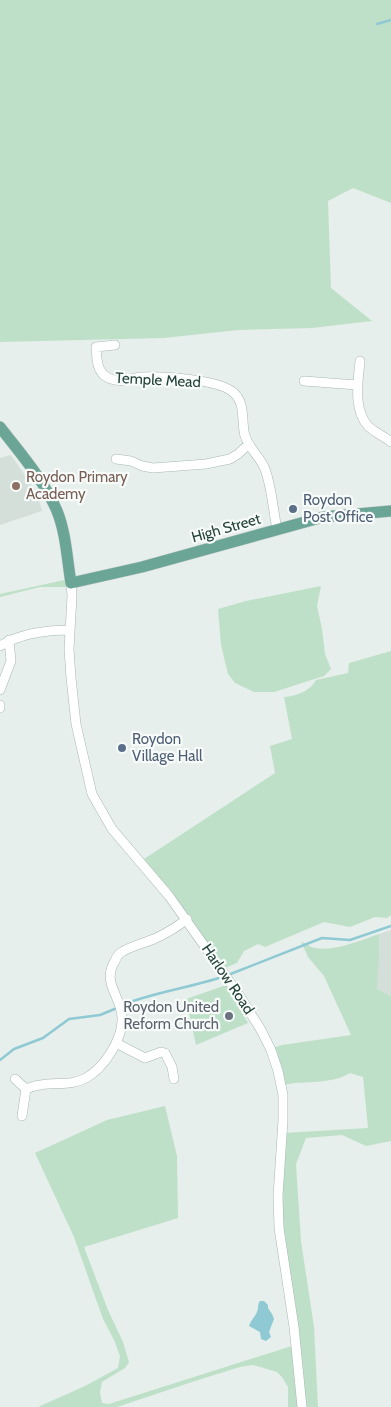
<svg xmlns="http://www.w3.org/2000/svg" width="391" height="1407" viewBox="0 0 391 1407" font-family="Cabin,sans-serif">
<rect width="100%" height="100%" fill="#e6efeb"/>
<path fill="#d4dfda" d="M11,455L37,493L42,511L0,525V458Z
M391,930V996L377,989V968L380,944L379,934Z"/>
<path fill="#bfe0c8" d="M0,0H391V203L353,188L328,201L331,288L372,321L312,328L238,330L164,338L0,342Z
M69,579V587H40L0,597V594Z
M321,586L317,606L322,629L325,654L331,669L324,676L274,692H254L235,683L228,674L221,645L218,609L246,601Z
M391,651V915L387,918L375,917L350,927L324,922L265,947L258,944L244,951L237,963L223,969L174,898L144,859L275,773L270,746L292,739L284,697C297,696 310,691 316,680L348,673L349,663Z
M379,934C381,952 377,971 377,989L391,996V1141L366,1146L342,1135L306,1138L296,1164L301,1241L314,1327L318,1407H288V1387L282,1377L277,1372L253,1365L240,1367L195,1381L117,1407H38L85,1386L118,1368L120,1356L114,1340L103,1319L74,1237L35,1153L107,1120L165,1106L177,1156L178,1218L84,1247L108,1310L123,1342L129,1362L125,1368L102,1382L100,1392L102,1403L109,1404L295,1345L279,1228L283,1133L368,1128L363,1077L350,1073C331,1085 305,1080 283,1085L272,1048L282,1045L351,1035L324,976L308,957L301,941C306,944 310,947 315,948C333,952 362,940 379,934Z
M226,985L248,1023L196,1045L186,999Z"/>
<path fill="#8ec9d4" d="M260,1301H264L268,1305V1308L272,1314L274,1319L269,1332L271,1337L266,1341L261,1339L260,1332L249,1326C251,1320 255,1317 257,1312C259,1308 257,1305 260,1301Z"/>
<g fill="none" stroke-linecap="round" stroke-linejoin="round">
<path stroke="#8ec9d4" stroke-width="2.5" d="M377,24L391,20
M228,975L322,938L350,940L391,926
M122,1005C154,992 189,988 222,977
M0,1060L14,1049L43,1038L69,1019L100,1015L117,1008"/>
<g stroke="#a8b8b2" stroke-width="10">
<path id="minor" d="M115,345L96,347C97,355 96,366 102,373C103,375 108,378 111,379C120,383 132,378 141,377C161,376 220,379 234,393C246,404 241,422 245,436C249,448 260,457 265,469C272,488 273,510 277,529
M360,361C358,382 353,409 368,426C375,433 384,436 391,442
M304,381L357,385
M116,459L131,461L142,466L153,468L206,464L230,459L238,454L249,444
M71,583L72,596L69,649L71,678L76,724L92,794L112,829L169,896L239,995L261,1030L271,1050L278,1071L283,1095V1120L278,1196L279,1228L294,1327L302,1407
M0,646C21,633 46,630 70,630
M0,690L11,661L9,640
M0,705V708
M116,1043L145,1058L161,1052L165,1053L172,1067L174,1079
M15,1079L26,1089
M26,1089C31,1087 36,1085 41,1085C56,1082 72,1086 86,1078C104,1068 123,1039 122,1018C122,997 101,983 115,961C116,958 117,956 119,954C127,947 144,943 154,939C165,934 177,927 187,919
M22,1116L26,1089"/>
</g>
<g stroke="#c2cac8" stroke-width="12">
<path id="major" d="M0,427C20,453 44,480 57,511C66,533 67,559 71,583L142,567L323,517L391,511"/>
</g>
<use href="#minor" stroke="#fff" stroke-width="9"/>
<use href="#major" stroke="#6aa596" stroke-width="11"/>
</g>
<circle fill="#8d6e63" stroke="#f7fbf9" stroke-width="2" cx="16" cy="486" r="5"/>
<g fill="#5c6f8a" stroke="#f7fbf9" stroke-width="2">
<circle cx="293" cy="509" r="5"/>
<circle cx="122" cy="748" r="5"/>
</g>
<circle fill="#6b7280" stroke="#f7fbf9" stroke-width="2" cx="229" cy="1016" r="5"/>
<g text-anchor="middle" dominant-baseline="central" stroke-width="4.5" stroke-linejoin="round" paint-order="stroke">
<g font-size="15" fill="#24423a" stroke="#f7fbf9">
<text transform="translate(158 380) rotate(3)">Temple Mead</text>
<text transform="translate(226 528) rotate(-16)">High Street</text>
<text transform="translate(228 979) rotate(56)">Harlow Road</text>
</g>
<g font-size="15" fill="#785e54" stroke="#f7fbf9" text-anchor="start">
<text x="26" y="477">Roydon Primary<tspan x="26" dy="17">Academy</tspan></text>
</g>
<g font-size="15" fill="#4e5e75" stroke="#f7fbf9" text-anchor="start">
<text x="303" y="500">Roydon<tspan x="303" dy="17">Post Office</tspan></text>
<text x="132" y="739">Roydon<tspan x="132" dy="17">Village Hall</tspan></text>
</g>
<g font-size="15" fill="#5b616d" stroke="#f7fbf9" text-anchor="end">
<text x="219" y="1007">Roydon United<tspan x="219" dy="17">Reform Church</tspan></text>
</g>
</g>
</svg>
